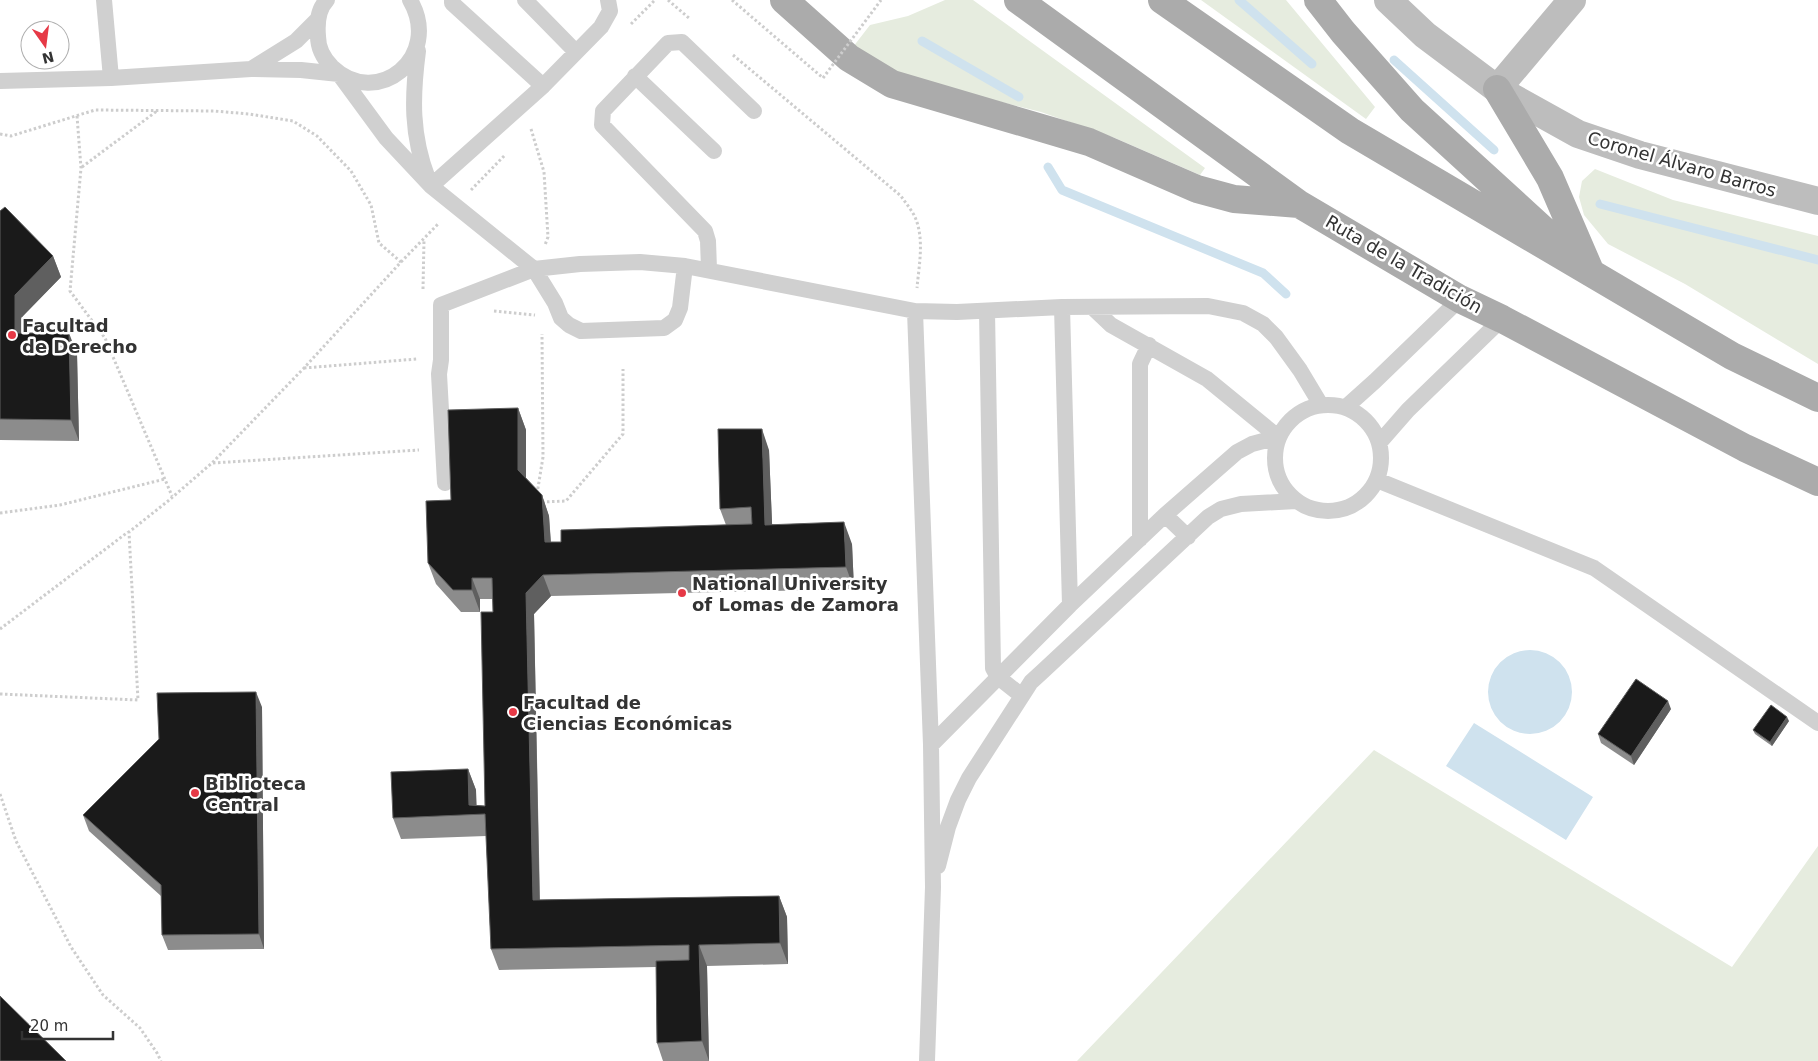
<svg xmlns="http://www.w3.org/2000/svg" width="1818" height="1061" viewBox="0 0 1818 1061" font-family="'DejaVu Sans',sans-serif">
<rect width="100%" height="100%" fill="#fff"/>
<path fill="#e6ecdf" d="M945,0H973L1205,168L1200,175L1115,138L1041,112L902,77L853,47L870,25L908,16Z
M1201,0H1286L1375,107L1366,119Z
M1595,169L1673,200L1818,236V364L1685,284L1608,244L1584,215L1579,197L1582,181Z
M1374,750L1732,967L1818,846V1061H1077Z"/>
<path fill="#cfe2ee" d="M1488 692a42 42 0 1 1 84 0a42 42 0 1 1-84 0Z
M1474,723L1593,797L1566,840L1446,766Z"/>
<g fill="none" stroke-linecap="round" stroke-linejoin="round">
<path stroke="#cfe2ee" stroke-width="9" d="M1239,0L1312,64
M922,41L1019,97
M1394,60L1494,150
M1048,167L1062,190L1263,273L1286,294
M1600,204L1818,260"/>
<path stroke="#cdcdcd" stroke-width="3" stroke-dasharray="2.5 2.5" stroke-linecap="butt" d="M668,0L690,19
M732,0L823,78
M631,24L655,0
M733,55L901,196C905,202 910,208 914,215C925,237 919,265 917,288
M77,116L81,168L70,291L105,338L172,496
M531,129L544,172L548,237L545,245
M0,134L11,136L95,110L214,111L249,114L293,121L317,136L351,171L371,205L379,243L401,262L304,368L212,463L168,501L129,532L138,700L0,694
M82,167L157,111
M471,190L505,155
M401,262L439,223
M423,289L424,240
M494,311L535,315
M304,368L417,359
M213,463L419,450
M537,494L543,457L542,334
M542,502L566,501L623,434V369
M0,513L60,505L165,479
M0,629L128,532
M0,794L16,841L71,947L103,995L140,1028L157,1053L161,1061"/>
<path stroke="#d0d0d0" stroke-width="16" d="M104,0L111,78
M327,0C317,10 317,24 318,36C318,48 323,58 332,67C377,110 443,57 410,0
M452,0V3L543,86
M525,0L576,52
M418,51C412,97 411,135 428,179
M251,69L296,41L317,20
M635,76L714,151
M0,81L111,78L251,69L301,70L339,74L386,138L431,186L534,269L580,264L640,262L685,266L915,311L957,312L1062,307L1208,306L1243,313L1263,324L1276,337L1300,370L1321,405
M431,186L543,86L601,27L610,11L608,0
M709,269L708,241L705,231L602,125L603,111L668,43L682,42L754,111
M1062,307L1070,605
M1092,307L1111,325L1207,379L1278,437
M915,311L931,745L933,887L927,1061
M987,311L993,668L998,677L1022,696
M1275 458a53 53 0 1 1 106 0a53 53 0 1 1-106 0Z
M1346,407L1375,381L1460,299
M1380,442L1408,410L1502,319
M1377,480L1594,568L1818,723
M445,483L439,374L441,360V305L534,269L555,303L561,318L569,325L581,331L664,328L675,320L680,308L685,266
M1165,515L1188,537
M1140,539V364L1149,345
M931,745L1070,605L1165,515L1237,452L1252,444L1278,437
M938,866L948,827L958,800L969,778L1031,682L1043,671L1208,517L1221,509L1241,504L1296,501"/>
<path stroke="#bdbdbd" stroke-width="28" d="M1388,0L1425,35L1497,89L1578,134L1640,155L1818,201
M1497,89L1572,0"/>
<path stroke="#ababab" stroke-width="28" d="M784,0L849,58L892,84L1089,142L1197,189L1234,199L1299,204
M1018,0L1299,204L1460,299L1502,319L1745,448L1818,482
M1162,0L1350,131L1732,356L1818,398
M1318,0L1343,32L1412,110L1549,235
M1497,89L1550,178L1591,273"/>
<path stroke="#cdcdcd" stroke-width="3" stroke-dasharray="2.5 2.5" stroke-linecap="butt" d="M823,78L881,0"/>
</g>
<path fill="#8c8c8c" d="M0,211L53,256L61,277L23,316V333L77,354L79,441L0,440Z
M518,408L526,430V478L542,495L549,516L551,542H561L726,525L720,509L769,450L772,524L852,544L854,589L551,596L534,614L540,900L779,896L787,917L788,964L707,966L709,1061H663L657,1043L656,967L499,970L491,949L486,836L401,839L393,818L468,769L476,790V805L485,806L493,612V599H480V612H461L436,584L428,563L451,500Z
M262,707L264,949L168,950L162,935L161,896L89,831L83,815L159,739Z
M1671,709L1634,765L1601,743L1598,734Z
M1789,721L1772,746L1755,734L1753,730Z"/>
<path fill="#5f5f5f" d="M53,256L61,277L23,316V355L15,333V295Z
M69,333L77,354L79,441L71,420Z
M518,408L526,430V491L518,470Z
M762,429L769,450L773,546L765,525Z
M542,495L549,516L552,563L545,542Z
M844,522L852,544L854,589L846,567Z
M543,575L551,596L534,614L540,921L533,900L526,593Z
M472,578L480,599V612L472,590Z
M256,692L262,707L264,949L259,934Z
M1668,701L1671,709L1634,765L1631,756Z
M1787,717L1789,721L1772,746L1770,742Z
M468,769L476,790L477,814L469,805Z
M779,896L787,917L788,964L780,943Z
M699,945L707,966L709,1061L702,1041Z"/>
<path fill="#1a1a1a" stroke="#5f5f5f" d="M5,207L53,256L15,295V333H69L71,420L0,419V211Z
M518,408V470L542,495L545,542H561V530L752,524L751,507L720,509L718,429H762L765,525L844,522L846,567L543,575L526,593L533,900L779,896L780,943L699,945L702,1041L657,1043L656,961L689,960V945L491,949L485,814L393,818L391,772L468,769L469,805L485,806L481,612H493L492,578H472V590H453L428,563L426,501L451,500L448,410Z
M1636,679L1668,701L1631,756L1598,734Z
M256,692L259,934L162,935L161,885L83,815L159,739L157,693Z
M1771,705L1787,717L1770,742L1753,730Z
M0,996L66,1061H0Z"/>
<g fill="#e63946" stroke="#fff" stroke-width="2">
<circle cx="12" cy="335" r="5"/>
<circle cx="682" cy="593" r="5"/>
<circle cx="513" cy="712" r="5"/>
<circle cx="195" cy="793" r="5"/>
</g>
<g text-anchor="middle" dominant-baseline="central" stroke-width="5" stroke-linejoin="round" paint-order="stroke">
<g font-size="18" fill="#333" stroke="#fff">
<text transform="translate(1682 164) rotate(16)">Coronel Álvaro Barros</text>
<text transform="translate(1404 264) rotate(30)">Ruta de la Tradición</text>
</g>
<g font-size="18" font-weight="bold" fill="#333" stroke="#fff" text-anchor="start">
<text x="22" y="325">Facultad<tspan x="22" dy="21">de Derecho</tspan></text>
<text x="692" y="583">National University<tspan x="692" dy="21">of Lomas de Zamora</tspan></text>
<text x="523" y="702">Facultad de<tspan x="523" dy="21">Ciencias Económicas</tspan></text>
<text x="205" y="783">Biblioteca<tspan x="205" dy="21">Central</tspan></text>
</g>
</g>
<g transform="translate(45 45) rotate(166)"><circle r="24" fill="#ffffff" stroke="#adadad"/>
<path d="M0-4L9 19L0 12L-9 19Z" fill="#e63946"/>
<text y="-8" font-size="14" font-weight="bold" text-anchor="middle" fill="#333333">N</text>
</g>
<path d="M22 1031v8h91v-8" fill="none" stroke="#333333" stroke-width="2.5"/>
<text x="30" y="1031" font-size="15" fill="#333333" stroke="#ffffff" stroke-width="4" paint-order="stroke">20 m</text>
</svg>
